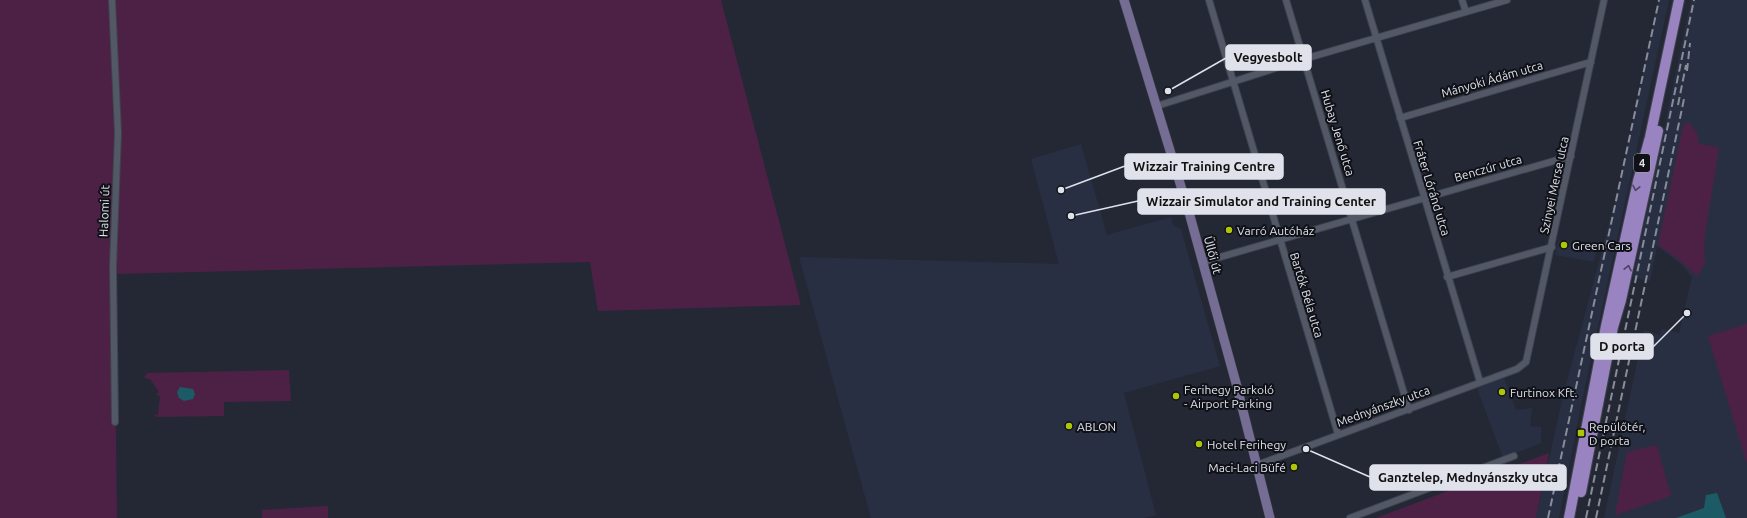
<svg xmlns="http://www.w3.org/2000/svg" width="1747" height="518" viewBox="0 0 1747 518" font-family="Ubuntu,sans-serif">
<rect width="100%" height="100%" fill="#242835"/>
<path fill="#292f42" d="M1658,0H1669L1581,405L1559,518H1536L1563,396L1619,187Z
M1691,0H1747V518H1604L1644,330L1660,335L1661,329L1679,333L1692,277L1681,264L1657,246L1650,281L1633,278Z
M1081,144L1107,235L1171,217L1173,225L1181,229L1220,366L1124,393L1156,515L1144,518H871L799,257L1059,264L1031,159Z
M1559,241L1596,250L1594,262L1555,255Z
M1504,378L1516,410L1532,408L1530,426L1541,427V443L1503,458L1477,388Z"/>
<path fill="#4d2146" d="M0,0H721L801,305L598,311L590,262L114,274L117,518H0Z
M1688,121L1698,135V143L1719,148L1704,241L1705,264L1697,276L1677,258L1658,245L1683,126Z
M1747,324V464L1708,336Z
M289,370L291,401L224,402V416L156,417L154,414L158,415L160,396L156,395L159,392L150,379L144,378L147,373Z
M1657,445L1671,496L1615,515L1627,452Z
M1549,453L1536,518H1376Z
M328,506V518H262V510Z"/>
<path fill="#1c5b65" d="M180,387L193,389L195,394L193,399L184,401L179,398L177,392Z
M1717,493L1726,518H1676L1704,508L1706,495Z"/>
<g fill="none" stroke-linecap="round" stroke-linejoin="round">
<g stroke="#3f434e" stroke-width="8">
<path id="minor" d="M112,0L118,133L113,266L115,422
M1209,0L1338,434
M1286,0L1409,410
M1365,0L1480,382
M1462,0L1466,12
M1157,106L1304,59L1507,0
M1400,118L1591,62
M1203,262L1571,156
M1447,277L1552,247
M1257,465L1517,369L1526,362L1604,0
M1350,518L1514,456"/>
</g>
<g stroke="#3f434e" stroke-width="10">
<path id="secondary" d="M1124,0L1190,216L1236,383L1270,518"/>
</g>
<g stroke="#3f434e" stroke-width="12">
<path id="primary" d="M1581,492L1613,327L1621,300L1658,131
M1569,518L1606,326L1638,181L1650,137L1679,0"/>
</g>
<use href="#minor" stroke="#535867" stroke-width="6"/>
<use href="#secondary" stroke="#766d94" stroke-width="9"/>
<use href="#primary" stroke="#9983c0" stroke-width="10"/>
<path stroke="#898d98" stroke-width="2" stroke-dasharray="8 4" stroke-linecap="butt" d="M1687,71L1690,43
M1678,105L1686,65
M1548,518L1659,0
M1586,518L1694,0
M1596,518L1684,99"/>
</g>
<defs><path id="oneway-chevron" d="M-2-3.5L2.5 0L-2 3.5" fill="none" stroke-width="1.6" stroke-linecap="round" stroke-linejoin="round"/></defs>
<g stroke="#4d4463">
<use href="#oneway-chevron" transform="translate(1636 188) rotate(102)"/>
<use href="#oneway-chevron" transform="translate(1628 268) rotate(-78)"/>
</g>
<g fill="#afc507" stroke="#0f1117" stroke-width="1.5">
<circle cx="1229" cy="230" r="4"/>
<circle cx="1564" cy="245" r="4"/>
<circle cx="1502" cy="392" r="4"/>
<circle cx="1176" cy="396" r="4"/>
<circle cx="1069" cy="426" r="4"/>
<rect x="1577" y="429" width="8" height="8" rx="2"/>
<circle cx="1199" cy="444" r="4"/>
<circle cx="1294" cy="467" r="4"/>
</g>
<g text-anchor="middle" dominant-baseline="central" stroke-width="4" stroke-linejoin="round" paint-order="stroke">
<rect fill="#0f1117" stroke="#a1a3ab" stroke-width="1" x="1634" y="154" width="16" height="18" rx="3"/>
<g font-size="11" font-weight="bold" fill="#dfe2eb">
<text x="1642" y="163">4</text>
</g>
<g font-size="12" fill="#dfe2eb" stroke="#0f1117">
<text transform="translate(1492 79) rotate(-16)">Mányoki Ádám utca</text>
<text transform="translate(1338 133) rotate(73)">Hubay Jenő utca</text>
<text transform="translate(1488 168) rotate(-16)">Benczúr utca</text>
<text transform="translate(1554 185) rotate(-78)">Szinyei Merse utca</text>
<text transform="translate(1432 188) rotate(73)">Fráter Lóránd utca</text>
<text transform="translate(104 211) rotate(-88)">Halomi út</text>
<text transform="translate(1213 255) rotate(75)">Üllői út</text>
<text transform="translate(1307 295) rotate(73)">Bartók Béla utca</text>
<text transform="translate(1383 406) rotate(-20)">Mednyánszky utca</text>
</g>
<g font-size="12" fill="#dfe2eb" stroke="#0f1117" text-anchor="start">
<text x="1237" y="230">Varró Autóház</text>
<text x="1572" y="245">Green Cars</text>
<text x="1184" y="389">Ferihegy Parkoló<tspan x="1184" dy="14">- Airport Parking</tspan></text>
<text x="1510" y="392">Furtinox Kft.</text>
<text x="1077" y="426">ABLON</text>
<text x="1589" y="426">Repülőtér,<tspan x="1589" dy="14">D porta</tspan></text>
<text x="1207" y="444">Hotel Ferihegy</text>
<text x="1286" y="467" text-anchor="end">Maci-Laci Büfé</text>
</g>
</g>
<path fill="none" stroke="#dfe2eb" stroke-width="1.5" d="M1168 91L1226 58M1061 190L1125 166M1071 216L1138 201M1687 313L1653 347M1306 449L1370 477"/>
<g fill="#dfe2eb" stroke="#0f1117" stroke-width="1.5">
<circle cx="1168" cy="91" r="4"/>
<circle cx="1061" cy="190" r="4"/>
<circle cx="1071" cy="216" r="4"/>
<circle cx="1687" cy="313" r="4"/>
<circle cx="1306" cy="449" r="4"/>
</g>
<g fill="#dfe2eb" stroke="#dfe2eb" stroke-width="1.5">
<rect x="1226" y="45" width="85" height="25" rx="4"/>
<rect x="1125" y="154" width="158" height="25" rx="4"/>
<rect x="1138" y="189" width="247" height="25" rx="4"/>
<rect x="1591" y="334" width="62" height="25" rx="4"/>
<rect x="1370" y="465" width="196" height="25" rx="4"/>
</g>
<g font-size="13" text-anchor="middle" font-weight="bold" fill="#111">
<text x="1268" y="62">Vegyesbolt</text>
<text x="1204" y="171">Wizzair Training Centre</text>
<text x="1261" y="206">Wizzair Simulator and Training Center</text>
<text x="1622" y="351">D porta</text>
<text x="1468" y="482">Ganztelep, Mednyánszky utca</text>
</g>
</svg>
